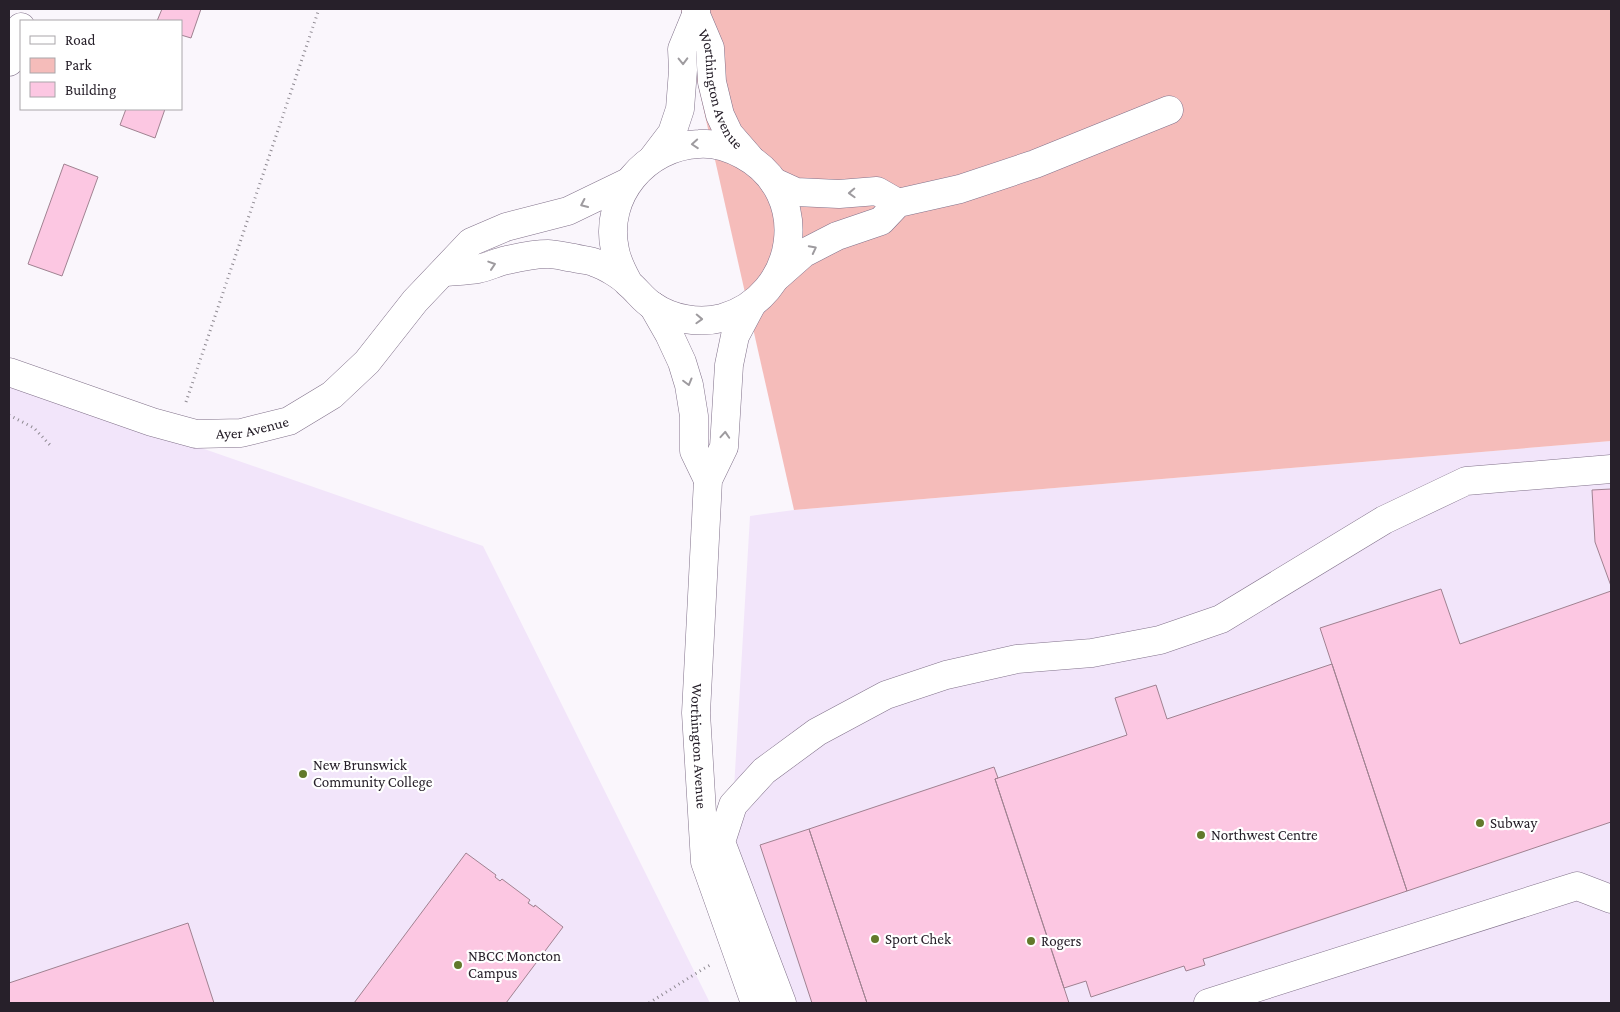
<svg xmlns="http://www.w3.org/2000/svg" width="1620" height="1012" viewBox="0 0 1620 1012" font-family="'Crimson Pro',serif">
<rect width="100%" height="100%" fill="#faf6fc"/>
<path fill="#f2e5fa" d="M9,381L483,546L710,1003H9Z
M1611,441V1003H795L731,840L750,516L794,510Z"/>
<path fill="#f5bcba" d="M681,9H1611V441L794,510Z"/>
<path fill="#fcc7e2" stroke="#a08291" d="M162,9H201L191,38L181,35V21H157Z
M126,109H165L155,138L120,125Z
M64,164L98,177L62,276L28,264Z
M1611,489V586L1595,542L1592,490Z
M1441,589L1460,644L1611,591V822L1407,891L1320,628Z
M1332,664L1407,891L1210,957L1203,959L1205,965L1186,971L1184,966L1091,997L1086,981L1064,988L995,779L1127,735L1115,698L1156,685L1167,719Z
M994,767L998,778L995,779L1069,1003H867L809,829Z
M809,829L867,1003H812L760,845Z
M466,853L496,875L495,877L500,881L502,879L530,900L528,903L534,907L535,905L563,927L506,1003H354Z
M188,923L214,1003H9V983Z"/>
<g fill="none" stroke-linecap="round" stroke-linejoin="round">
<g stroke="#81718a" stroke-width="29">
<g id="minor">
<path id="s1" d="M696,9V15L710,48L712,82L720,115L729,134L749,157"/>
<path d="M9,62L21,27"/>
<path d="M653,158L672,133L680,109L683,70L682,49L696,15"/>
<path d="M774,182L796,192L839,194L877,191L898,203"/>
<path d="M444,272C455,271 467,271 478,269C488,267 497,262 507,260C520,257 535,254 548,254C556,254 566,257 574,258C581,260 590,260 596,263C605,266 622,276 628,283C637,290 643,300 653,306C672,319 699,324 722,318C798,297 814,193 743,155C730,148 715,143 699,144C646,146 603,196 615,250C617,261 622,271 628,282"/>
<path d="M778,276L804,253L837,236L881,221L898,203L960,189L1035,164L1169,110"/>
<path id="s2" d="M752,304L735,336L729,365L724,447L708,480L696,713L705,862L755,1003"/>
<path d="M653,306L669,334L682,362L689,385L694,416V451L708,480"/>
<path id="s3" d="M9,372L152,422L196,434L241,433L289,421L332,395L367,362L415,301L471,242L506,227L568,211L628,182"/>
<path d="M782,1003L721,842L733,805L764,771L817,732L886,695L946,675L1017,659L1092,653L1160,640L1221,619L1384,520L1466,481L1611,469"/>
<path d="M1208,1003L1577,886L1611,899"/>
</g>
</g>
<path stroke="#8e8991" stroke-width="3" stroke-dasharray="1 4" stroke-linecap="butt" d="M186,402L319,9
M9,415L34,428L50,445
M649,1003L703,969L712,964"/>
<use href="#minor" stroke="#fff" stroke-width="28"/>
</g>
<defs><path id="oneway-chevron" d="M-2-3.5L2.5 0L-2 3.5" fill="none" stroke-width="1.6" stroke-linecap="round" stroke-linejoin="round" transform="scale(1.25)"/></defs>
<g stroke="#9e9b9f">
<use href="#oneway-chevron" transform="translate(683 61) rotate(89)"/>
<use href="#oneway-chevron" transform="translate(695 144) rotate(176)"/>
<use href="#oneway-chevron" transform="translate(852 193) rotate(178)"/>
<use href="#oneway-chevron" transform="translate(584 204) rotate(155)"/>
<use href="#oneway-chevron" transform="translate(813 249) rotate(-27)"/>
<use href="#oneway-chevron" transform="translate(492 265) rotate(-18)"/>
<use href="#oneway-chevron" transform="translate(699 319) rotate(2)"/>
<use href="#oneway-chevron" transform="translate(688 382) rotate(75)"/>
<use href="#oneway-chevron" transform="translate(725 435) rotate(-86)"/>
</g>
<g fill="#62792b" stroke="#fff" stroke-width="2">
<circle cx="303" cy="774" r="5"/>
<circle cx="1480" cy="823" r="5"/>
<circle cx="1201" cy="835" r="5"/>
<circle cx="875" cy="939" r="5"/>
<circle cx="1031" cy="941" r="5"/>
<circle cx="458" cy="965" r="5"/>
</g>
<g text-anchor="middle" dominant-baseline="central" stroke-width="4.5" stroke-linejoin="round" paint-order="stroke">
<g font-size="15" fill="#27202a" stroke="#fff">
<text stroke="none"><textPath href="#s1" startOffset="85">Worthington Avenue</textPath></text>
<text stroke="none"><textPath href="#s3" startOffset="254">Ayer Avenue</textPath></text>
<text stroke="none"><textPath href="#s2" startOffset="451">Worthington Avenue</textPath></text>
</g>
<g font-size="15" fill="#27202a" stroke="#fff" text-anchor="start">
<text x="313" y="765">New Brunswick<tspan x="313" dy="17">Community College</tspan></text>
<text x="1490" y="823">Subway</text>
<text x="1211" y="835">Northwest Centre</text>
<text x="885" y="939">Sport Chek</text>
<text x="1041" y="941">Rogers</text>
<text x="468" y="956">NBCC Moncton<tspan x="468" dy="17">Campus</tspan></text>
</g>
</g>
<rect width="1620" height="1012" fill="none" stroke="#27202a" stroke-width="20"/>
<rect x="20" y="20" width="162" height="90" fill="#ffffff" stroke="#a9a6aa"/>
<rect x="30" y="36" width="25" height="8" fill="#ffffff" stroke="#a9a6aa"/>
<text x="65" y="45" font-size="15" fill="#27202a">Road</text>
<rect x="30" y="58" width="25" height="15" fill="#f5bcba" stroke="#a9a6aa"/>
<text x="65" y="70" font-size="15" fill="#27202a">Park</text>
<rect x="30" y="82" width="25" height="15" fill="#fcc7e2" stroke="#a9a6aa"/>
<text x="65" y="95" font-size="15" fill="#27202a">Building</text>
</svg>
